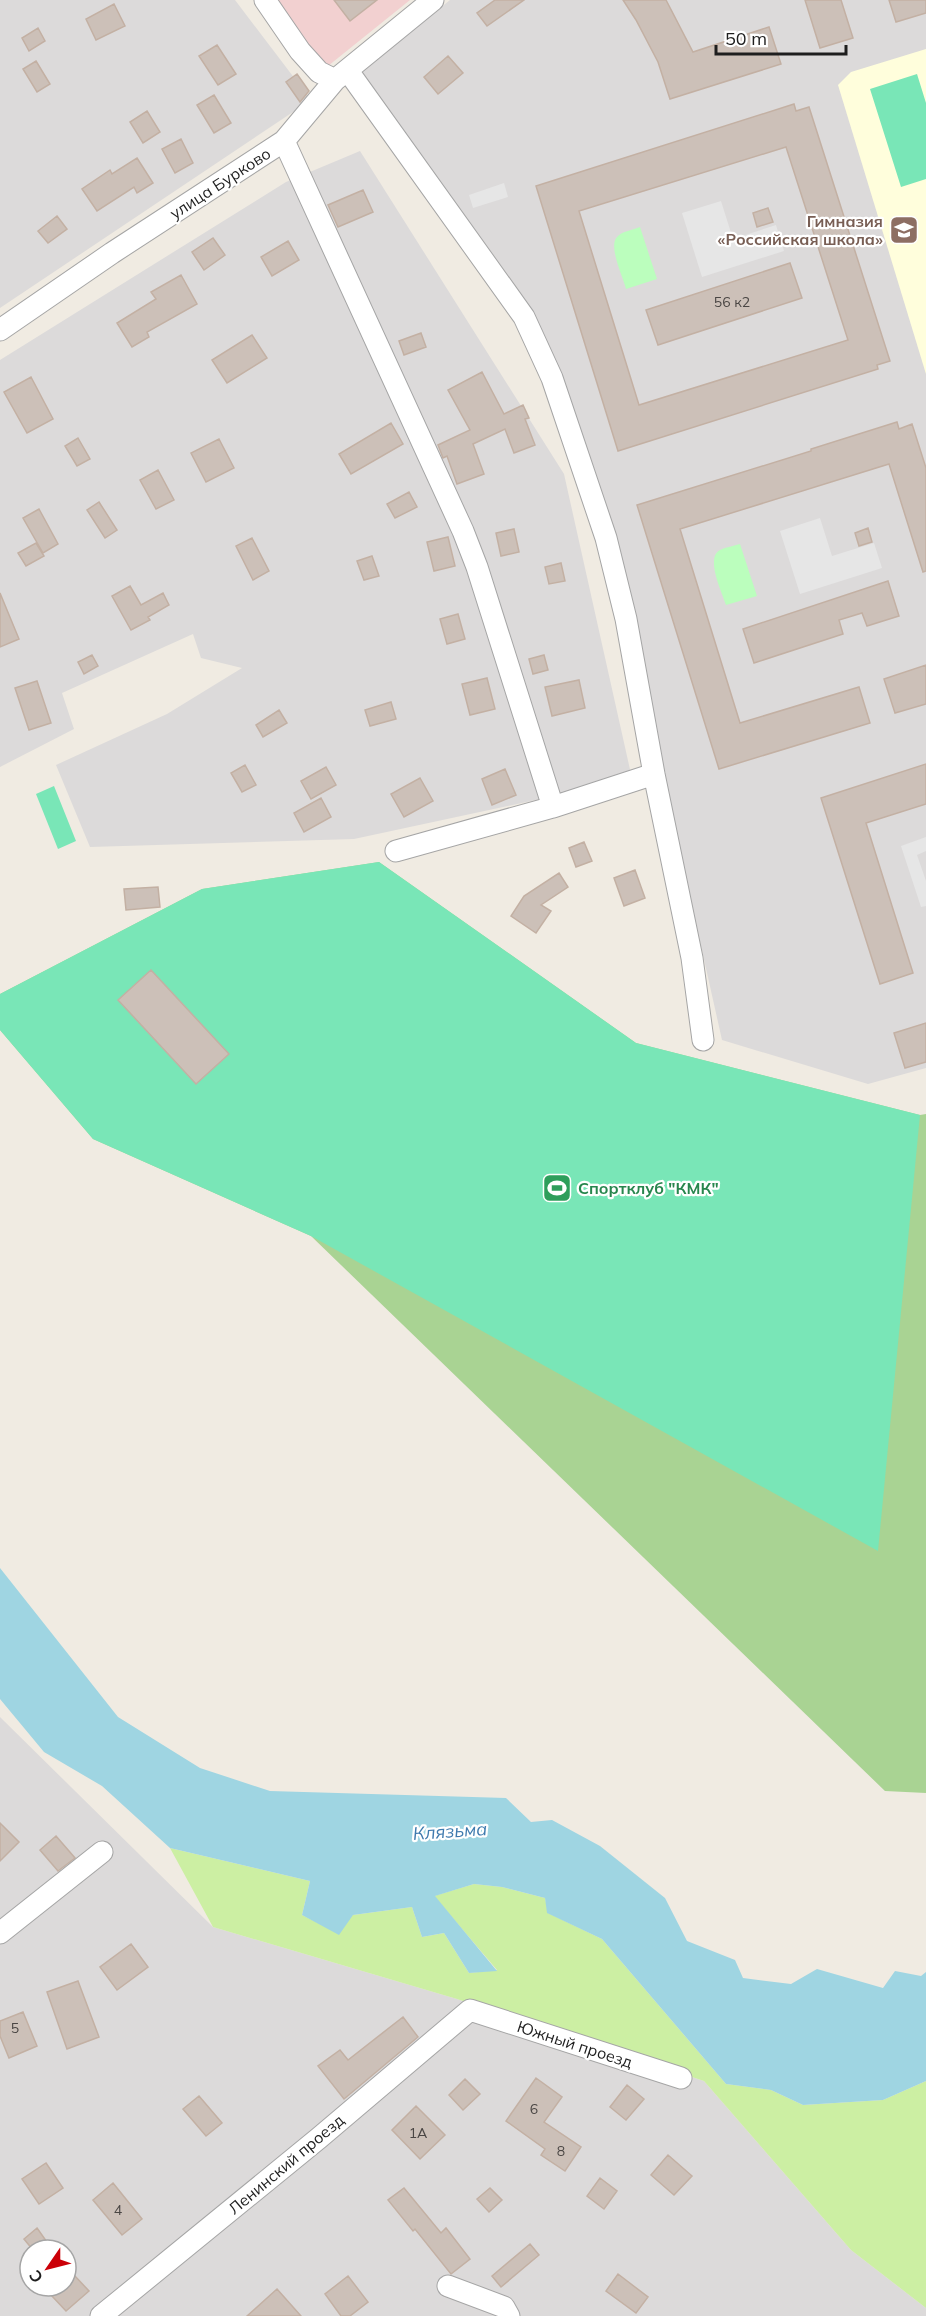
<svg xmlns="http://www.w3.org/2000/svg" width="926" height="2316" viewBox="0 0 926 2316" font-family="Mulish,sans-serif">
<rect width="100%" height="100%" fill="#f0ebe2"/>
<path fill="#dcdada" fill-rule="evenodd" d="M0,0H235L311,100L0,308Z
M450,0H926V1068L868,1084L722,1040L682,861L561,378L527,302L362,72Z
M360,151L564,474L631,774L554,796L354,839L90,847L56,765L167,714L242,668L201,658L193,634L62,693L74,729L0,767V360L286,182Z
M0,1717L213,1927L457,1999L704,2081L851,2250L926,2308V2316H0ZM30,2250H66V2286H30Z"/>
<path fill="#f2d0d0" d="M272,0H410L323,70Z"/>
<path fill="#fffedc" d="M926,49V374L838,85L851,72Z"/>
<path fill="#ccefa3" d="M170,1848L310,1881L302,1915L322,1925L353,1915L412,1907L422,1937L444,1933L469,1973L497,1970L434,1896L474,1884L502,1887L545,1898L548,1913L602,1939L726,2084L771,2090L803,2105L883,2100L926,2081V2308L851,2250L704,2081L457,1999L213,1927Z"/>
<path fill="#a9d393" d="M379,862L636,1043L920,1115L926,1114V1793L885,1791L311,1236L93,1139L0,1030V994L202,889Z"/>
<path fill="#bbfebd" d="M640,227L657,279L626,289C623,277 608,246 617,237C622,231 633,230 640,227Z
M740,544L757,596L726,605C722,592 705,558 720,550C726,547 734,546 740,544Z"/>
<path fill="#79e6b7" d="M917,74L926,103V179L901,187L870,89Z
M54,786L76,841L58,849L36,794Z
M379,862L636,1043L920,1115L878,1551L311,1236L93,1139L0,1030V994L202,889Z"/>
<path fill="#e6e6e6" d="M504,183L508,197L473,208L469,195Z
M721,201L733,239L776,225L784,251L702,277L682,213Z
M820,518L832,556L874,543L882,568L800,594L780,531Z
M926,837V851L917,855L926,881V906L921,907L901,846Z"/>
<path fill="#9fd5e2" d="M0,1568L118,1717L200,1768L270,1791L506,1798L531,1822L552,1820L600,1846L665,1898L687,1941L735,1960L743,1978L791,1984L817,1969L883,1988L895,1971L921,1976L926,1972V2081L883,2100L803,2105L771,2090L726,2084L602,1939L547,1913L545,1898L502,1887L474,1884L435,1896L497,1971L469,1973L444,1933L422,1937L412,1907L353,1915L339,1935L302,1915L310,1881L170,1848L102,1786L44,1752L0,1699Z"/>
<path fill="#ccc0b8" stroke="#c3b0a3" stroke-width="1.5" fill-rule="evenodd" d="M334,0H377L350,21Z
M495,0H524L487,26L477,13Z
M623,0H666L693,52L769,27L781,64L670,99L658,62L636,20Z
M805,0H841L853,38L820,48Z
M889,0H926V13L896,22Z
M114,4L125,26L96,40L86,19Z
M38,28L45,41L29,51L22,38Z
M217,45L236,74L218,85L199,56Z
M448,56L463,73L438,94L424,77Z
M36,61L50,84L37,92L23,69Z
M297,74L309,91L300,102L286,82Z
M214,95L231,123L214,133L197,105Z
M794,104L796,111L809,107L890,361L877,365L878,369L618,451L536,186ZM786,147L848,340L639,405L579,211Z
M147,111L160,132L143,143L130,122Z
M181,139L193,163L175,173L162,149Z
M137,158L153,183L137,193L134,187L97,211L82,189L110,170L112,174Z
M363,190L373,212L338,227L328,205Z
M768,208L773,222L757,227L753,213Z
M57,216L67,229L48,243L38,231Z
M213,238L225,255L204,270L192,252Z
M288,241L299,260L272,276L261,257Z
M790,263L802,298L658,345L646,310Z
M181,275L197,304L147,332L149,337L132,347L117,323L156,299L151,292Z
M421,333L426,347L404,355L399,341Z
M252,335L267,358L227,383L212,360Z
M482,372L504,414L523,405L529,418L525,419L535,445L514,453L505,429L473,444L484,474L457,484L447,456L443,458L438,445L470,430L448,390Z
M31,377L53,419L27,433L4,392Z
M897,422L899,429L912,424L926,468V571L923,572L889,464L680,529L740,723L859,687L870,723L719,769L637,505L811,451V449Z
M391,423L403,444L351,474L339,454Z
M78,438L90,459L77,466L65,446Z
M219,439L234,468L206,482L191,453Z
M158,470L174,500L156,509L140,480Z
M409,492L417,507L395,518L387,504Z
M99,502L117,530L105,538L87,510Z
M39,509L58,544L43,553L23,518Z
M868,528L872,542L859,546L855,533Z
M514,529L519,552L501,556L496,533Z
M448,537L455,566L434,571L427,542Z
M252,538L269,571L253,580L236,546Z
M36,543L44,556L26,566L18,553Z
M372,556L379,576L364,580L357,561Z
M561,563L565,581L549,584L545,567Z
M888,581L899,616L867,626L862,613L839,620L843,634L754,663L743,629Z
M130,586L141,605L163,593L169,605L148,617L150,620L131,630L112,596Z
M0,593L19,639L0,647Z
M458,614L465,639L447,644L440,619Z
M92,655L98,666L84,674L78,662Z
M544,655L548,670L533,674L529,659Z
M926,665V704L895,713L884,679Z
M487,678L495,709L470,715L462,684Z
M579,680L585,708L552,716L545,687Z
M37,681L51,723L29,730L15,688Z
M391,702L396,719L370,726L365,710Z
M279,710L287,723L263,737L256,725Z
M926,764V804L866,823L913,973L880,984L821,798Z
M245,765L256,785L242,792L231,773Z
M326,767L336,785L311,799L301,781Z
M505,769L516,795L492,805L482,779Z
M420,778L433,801L404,817L391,794Z
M321,798L331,817L304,832L294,813Z
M584,842L592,861L576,867L569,848Z
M635,870L645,898L624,906L614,878Z
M559,873L568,887L541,905L551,911L536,933L511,916L524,896Z
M158,887L160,907L126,910L124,889Z
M151,970L229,1054L196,1084L118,1000Z
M926,1023V1062L905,1068L894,1033Z
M0,1823L19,1842L0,1861Z
M56,1836L75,1858L58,1871L40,1850Z
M131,1944L148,1967L117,1990L100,1967Z
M78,1981L99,2037L67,2049L47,1992Z
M23,2012L37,2046L9,2058L0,2036V2021Z
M403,2017L418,2037L344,2099L318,2066L340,2050L348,2060Z
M536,2078L562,2097L544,2122L581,2147L565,2171L541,2155L545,2149L506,2121Z
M465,2079L480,2094L463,2110L449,2095Z
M627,2085L644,2099L626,2120L610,2107Z
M199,2096L222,2123L206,2136L183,2109Z
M416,2106L445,2135L420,2159L392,2130Z
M668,2155L692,2176L674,2195L651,2175Z
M46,2163L63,2188L39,2204L22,2179Z
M600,2178L617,2191L604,2209L587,2196Z
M113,2183L142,2219L122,2235L93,2200Z
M404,2188L441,2233L446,2228L470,2259L451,2274L415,2229L413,2231L388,2200Z
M490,2188L502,2200L489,2212L477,2199Z
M37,2228L47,2242L36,2250H33L24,2239Z
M530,2244L539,2255L501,2287L492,2276Z
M618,2274L648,2297L636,2313L606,2291Z
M74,2275L89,2291L66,2311L51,2295L61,2286H66V2282Z
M348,2276L368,2302L350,2316H341L325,2294Z
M277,2289L301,2316H247Z"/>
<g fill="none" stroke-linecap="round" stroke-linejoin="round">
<g stroke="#a5a5a5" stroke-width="23">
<path id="minor" d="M265,0L300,51L319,72L335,80
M348,71L524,317L552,378L606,538L626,619L654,774L692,958L703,1040
M284,141L463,531L477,567L553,807
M0,330L112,253L284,141L335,80L433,0
M396,851L553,807L654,774
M0,1933L102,1852
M448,2286L504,2307L509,2316
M101,2316L319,2138L470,2010L681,2078"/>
</g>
<use href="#minor" stroke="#fff" stroke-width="21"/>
</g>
<defs>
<g id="school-square" transform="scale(1.5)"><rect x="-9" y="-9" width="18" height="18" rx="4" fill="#8d6e63" stroke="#fff"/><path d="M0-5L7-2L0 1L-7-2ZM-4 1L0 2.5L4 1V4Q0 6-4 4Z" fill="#fff"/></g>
<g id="stadium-square" transform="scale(1.5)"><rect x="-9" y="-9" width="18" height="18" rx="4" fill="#2e9e5b" stroke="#fff"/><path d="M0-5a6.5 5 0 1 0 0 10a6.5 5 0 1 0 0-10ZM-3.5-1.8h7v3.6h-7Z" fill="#fff"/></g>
</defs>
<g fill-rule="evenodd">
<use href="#school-square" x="904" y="230"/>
<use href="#stadium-square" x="557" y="1188"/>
</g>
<g text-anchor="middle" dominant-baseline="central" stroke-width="4.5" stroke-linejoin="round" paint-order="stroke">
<g font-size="14" fill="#4a4644">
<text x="732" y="302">56 к2</text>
<text x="15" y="2028">5</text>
<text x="534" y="2109">6</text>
<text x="418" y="2133">1А</text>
<text x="561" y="2151">8</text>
<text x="118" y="2210">4</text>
</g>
<g font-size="16" fill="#1e1e1e" stroke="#fff">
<text transform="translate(220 183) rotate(-33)">улица Бурково</text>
<text transform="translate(575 2044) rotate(18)">Южный проезд</text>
<text transform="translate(286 2164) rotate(-40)">Ленинский проезд</text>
</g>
<g font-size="16" font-weight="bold" fill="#785e54" stroke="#fff" text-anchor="end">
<text x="883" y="221">Гимназия<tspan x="883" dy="18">«Российская школа»</tspan></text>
</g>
<g font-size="16" font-weight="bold" fill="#27864d" stroke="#fff" text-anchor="start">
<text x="578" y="1188">Спортклуб "КМК"</text>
</g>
<g font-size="18" font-style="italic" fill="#3f7aae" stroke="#fff">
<text transform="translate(450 1831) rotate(-4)">Клязьма</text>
</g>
</g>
<g transform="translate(48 2268) rotate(235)"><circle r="28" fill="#ffffff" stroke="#a5a5a5" stroke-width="1.5"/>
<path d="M0-4.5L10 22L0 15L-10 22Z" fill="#cb0008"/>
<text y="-9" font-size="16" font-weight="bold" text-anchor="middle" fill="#1e1e1e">С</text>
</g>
<path d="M716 45v9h130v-9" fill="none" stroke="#1e1e1e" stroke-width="3"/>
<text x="725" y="45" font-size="18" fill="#1e1e1e" stroke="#ffffff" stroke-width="4.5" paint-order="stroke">50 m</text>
</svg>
